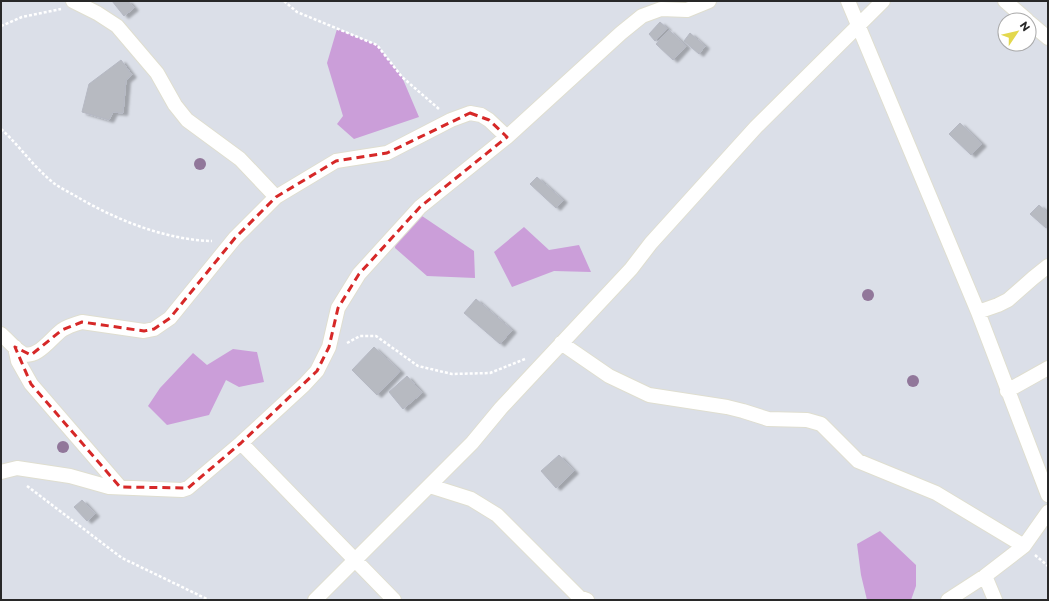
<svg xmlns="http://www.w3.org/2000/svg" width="1049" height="601" viewBox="0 0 1049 601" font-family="Montserrat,sans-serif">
<defs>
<filter id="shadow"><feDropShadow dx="4.5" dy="2.5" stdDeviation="1" flood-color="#0004"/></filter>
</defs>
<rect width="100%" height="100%" fill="#dbdfe8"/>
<path fill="#cb9ed9" d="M337,29L377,45L402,77L419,117L354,139L337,124L343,116L327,63Z
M422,216L474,251L475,278L427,276L395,248L397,227Z
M524,227L549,250L579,245L591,272L554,271L512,287L494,252Z
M233,349L257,352L264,382L239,387L226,380L209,415L167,425L148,406L160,388L193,353L207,365Z
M880,531L916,565V586L911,600H867L861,575L857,544Z"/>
<path fill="#b7bac1" stroke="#b5b8c3" filter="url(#shadow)" d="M112,1H128L134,8L124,16Z
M660,22L667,28L655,41L649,34Z
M669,30L686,46L673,60L656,44Z
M690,33L705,46L699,54L684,41Z
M121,60L132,75L126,80L123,113L113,112L109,120L82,112L89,84Z
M960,123L982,144L971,155L949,134Z
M537,177L563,200L556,208L530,184Z
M1039,205L1048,213V225L1046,228L1030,214Z
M476,299L512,330L500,344L464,313Z
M374,347L400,371L377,395L352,370Z
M407,376L422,393L403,409L389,392Z
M559,455L574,471L556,488L541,471Z
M82,500L95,514L87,521L74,507Z"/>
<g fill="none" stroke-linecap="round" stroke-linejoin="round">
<g stroke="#dfded0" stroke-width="16">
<path id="street" d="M73,1L97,13L117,26L157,73L175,105L187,120L240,159L276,197
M848,1L978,312L1048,495
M1005,1L1027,20
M1029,22L1048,38
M978,312L998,305L1008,300L1033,278L1048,266
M1,334C8,340 14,348 22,353C36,361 52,337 62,330C68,326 75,324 82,322L144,331L154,329L170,318L235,238L276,197L336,161L387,153L451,120L470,113L481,115L489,120L507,137
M561,343L609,376L649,395L727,407L743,411L768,419L807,420L821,424L858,461L936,493L1024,546
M15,347L18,361L31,384L120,487
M1007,391L1048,368
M241,443L394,600
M1,472L17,468L70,476L109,487L182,490L188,488L241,443L304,385L317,371L329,347L338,308L359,274L420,207L507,137L621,33L642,16L661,9L687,10L709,1
M430,486L471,499L497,515L579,597L587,600
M985,576L995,600
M315,600L472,443L501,408L631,269L651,243L756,127L883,1
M948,600L985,576L1024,546L1048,512"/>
</g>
<path stroke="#fff" stroke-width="2.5" stroke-dasharray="3 2" stroke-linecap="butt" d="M284,1L297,12L377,45L402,77L439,109
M1,26L22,17L61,9
M1,129C20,146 34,168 55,184C62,189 71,193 79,198C117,220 166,240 212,241
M347,343L360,336H376L418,366L452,374L490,373L525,359
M27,486L122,558L209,600
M1035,555L1048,566"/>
<use href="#street" stroke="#fff" stroke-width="14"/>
</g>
<g fill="#91779a">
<circle cx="200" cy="164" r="6"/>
<circle cx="868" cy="295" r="6"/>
<circle cx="913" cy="381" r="6"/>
<circle cx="63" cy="447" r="6"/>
</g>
<path fill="none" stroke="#d62828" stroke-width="3" stroke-dasharray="8 5" stroke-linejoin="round" d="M470,113L489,120L507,137L420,207L359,274L338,308L329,347L317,371L241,443L188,488L120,487L31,384L15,347L31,355L62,330L82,322L144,331L154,329L170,318L235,238L276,197L336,161L387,153Z"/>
<rect width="1049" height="601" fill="none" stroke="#282828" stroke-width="4"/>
<g transform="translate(1017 32) rotate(55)"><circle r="19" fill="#ffffff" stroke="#a9a9a9"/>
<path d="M0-3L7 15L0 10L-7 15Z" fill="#e3d84e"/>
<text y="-6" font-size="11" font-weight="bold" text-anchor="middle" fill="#282828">N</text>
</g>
</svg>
